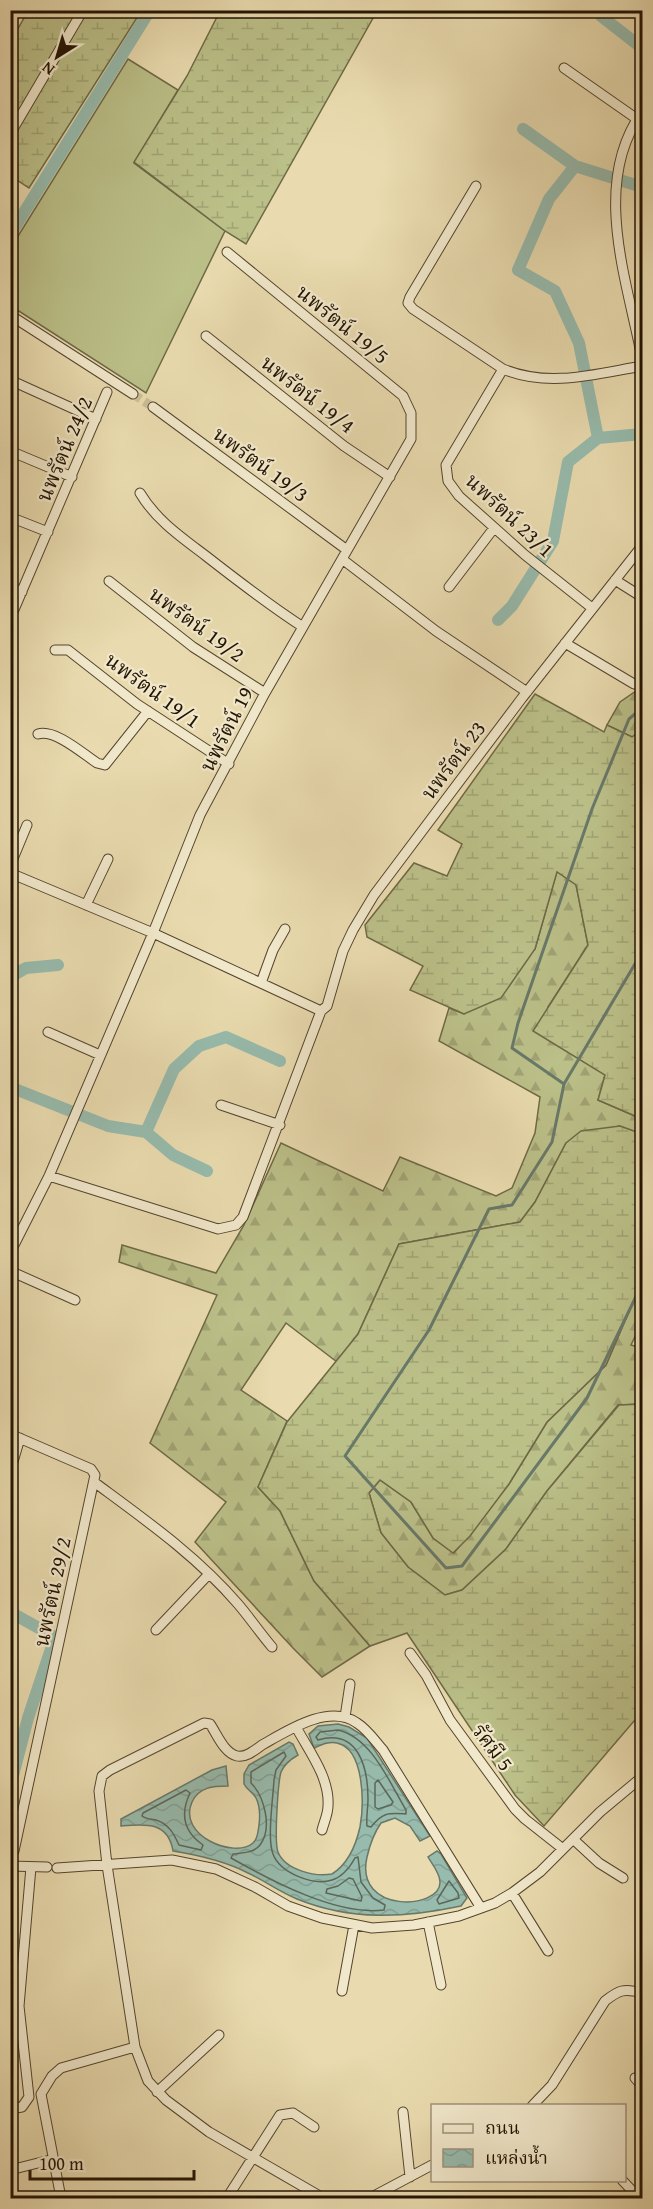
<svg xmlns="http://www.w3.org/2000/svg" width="653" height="2209" viewBox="0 0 653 2209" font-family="'Gentium Book Plus','Noto Serif Thai',serif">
<defs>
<pattern id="forest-firs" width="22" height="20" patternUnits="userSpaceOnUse" patternTransform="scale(1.5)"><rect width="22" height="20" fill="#bbbf88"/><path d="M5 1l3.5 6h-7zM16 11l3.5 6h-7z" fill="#a0a374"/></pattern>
<pattern id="wetland-marsh" width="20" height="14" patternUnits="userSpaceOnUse" patternTransform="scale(1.5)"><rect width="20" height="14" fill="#bbbf88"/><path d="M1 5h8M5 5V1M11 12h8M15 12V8" fill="none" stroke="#a0a374"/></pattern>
<pattern id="water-waves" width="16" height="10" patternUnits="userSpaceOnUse" patternTransform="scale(1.5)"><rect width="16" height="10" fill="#97bbad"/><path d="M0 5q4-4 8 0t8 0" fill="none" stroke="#82a093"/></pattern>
</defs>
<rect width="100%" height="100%" fill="#e9dbaf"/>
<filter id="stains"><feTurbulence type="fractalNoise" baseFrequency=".00333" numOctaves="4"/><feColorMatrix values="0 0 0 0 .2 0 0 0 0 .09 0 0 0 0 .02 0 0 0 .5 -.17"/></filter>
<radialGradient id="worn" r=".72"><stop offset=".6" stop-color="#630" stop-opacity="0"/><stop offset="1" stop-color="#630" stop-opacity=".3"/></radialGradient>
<path fill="#bbbf88" stroke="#6e6946" stroke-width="1.5" d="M128,59L178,90L134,163L225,231L146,393L11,306L10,249Z"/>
<path fill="url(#forest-firs)" stroke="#6e6946" stroke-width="1.5" d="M642,687V730L632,737L607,725L620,702Z
M557,871L576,884L588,945L548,1007L605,1075L598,1100L642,1119V1134L619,1126L566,1143L535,1202L520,1222L399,1244L358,1334L337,1362L286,1323L241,1390L287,1421L258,1487L280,1511L314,1581L370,1646L322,1677L293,1648L195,1542L226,1502L150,1443L217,1295L119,1262L122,1245L216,1273L244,1225L281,1143L383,1191L400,1157L496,1196L512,1188L535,1133L540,1097L439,1041L449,1008L464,1014L535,949Z
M642,1281V1322L631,1345L642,1348V1404L618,1405L547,1491L506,1549L462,1590L445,1595L408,1567L381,1533L369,1493L380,1480L411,1502L433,1538L454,1553L509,1484L547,1422L606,1365Z"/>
<path fill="url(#wetland-marsh)" stroke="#6e6946" stroke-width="1.5" d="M135,10L140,13L29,188L11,176V41L28,11Z
M220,11H377L246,244L225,231L134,162L187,76Z
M535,694L604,732L607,725L632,737L642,730V1119L598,1100L605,1075L533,1031L588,945L576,885L557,872L535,949L501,998L464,1014L410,990L423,966L367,937L365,925L414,863L447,876L462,844L438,830Z
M620,1126L642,1134V1281L606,1365L547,1422L509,1484L470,1536L453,1553L433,1538L411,1502L380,1480L369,1493L381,1533L408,1567L445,1595L462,1590L506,1549L547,1491L619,1405L642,1404V1706L641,1713L544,1826L515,1795L407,1633L370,1646L314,1581L280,1511L258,1487L287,1422L358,1334L399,1244L520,1222L535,1202L566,1143L581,1131Z"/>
<path fill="url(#water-waves)" stroke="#687869" stroke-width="1.5" d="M338,1724L349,1727L367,1738L430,1836L420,1841L410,1826L395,1818L381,1823C374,1833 370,1844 367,1857C354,1914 441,1910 440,1882C440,1873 432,1864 428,1857L437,1851L441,1854L467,1898L461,1906C405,1918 351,1921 297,1899C280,1892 265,1881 248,1873C225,1861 198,1855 173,1851C168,1821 145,1824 121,1826V1819L212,1770L226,1766L228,1786C213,1786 199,1787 192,1802C177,1836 235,1859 253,1843C258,1839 258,1831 259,1825C260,1817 260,1806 256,1798C253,1792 247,1790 244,1784V1774L249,1765L289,1742L293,1744L298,1755C291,1759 284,1765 281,1772C278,1782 274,1842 278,1852C285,1870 315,1877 332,1874C348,1864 356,1845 360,1827C364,1805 365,1749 337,1743C329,1741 321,1745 314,1748L309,1734L318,1726Z"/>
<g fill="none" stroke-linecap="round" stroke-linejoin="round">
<path stroke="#5c6758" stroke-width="1.5" d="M338,1730C372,1738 389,1782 406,1810V1814C388,1813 383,1812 371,1827L367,1826C366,1817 368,1808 368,1799C368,1767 358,1728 318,1740L316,1737L320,1732Z
M284,1752L286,1756L276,1770L274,1780C273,1798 267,1839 273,1854C280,1873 313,1886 332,1880C342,1877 350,1867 355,1858L358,1857L361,1882L373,1898L385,1905L384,1910C337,1916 272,1881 231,1858L233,1854C242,1853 254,1853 260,1845C273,1828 264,1796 251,1783V1772Z
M378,1780L393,1802L391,1805L378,1809L375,1807V1783Z
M186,1790L190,1793C180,1814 184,1832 203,1845L201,1850L179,1845C174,1834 169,1824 156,1820C150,1819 146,1819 142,1816L143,1813Z
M349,1878L353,1879L362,1897L361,1901L326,1893L327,1889L338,1886Z
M449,1881L458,1893L459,1898L439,1904L437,1900Z"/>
<path stroke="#687869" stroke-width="3" d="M642,708L629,719L592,809L518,1023L512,1048L564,1084L552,1142L512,1205L489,1209L429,1330L345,1456L446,1568L462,1566L587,1398L642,1284
M564,1084L642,952
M638,1107L642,1101"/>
<path stroke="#97bbad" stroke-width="12" d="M601,16L642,48
M523,129L575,166L549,199L518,270L555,291L579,343L598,438
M575,166L642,187
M10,235L150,10
M498,620L512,606L553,541L568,462L598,438L642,434
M10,977L26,968L58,965
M10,1087L108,1126L146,1132L174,1069L199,1046L226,1037L280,1061
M146,1132L173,1155L207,1171
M10,1612L55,1637L28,1718L10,1787"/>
<path stroke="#cbbd95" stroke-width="9" stroke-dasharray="9 4.5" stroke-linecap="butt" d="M133,394L153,407"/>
<g stroke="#54452e" stroke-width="11">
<path id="minor" d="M564,68L637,119
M642,112C591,183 627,280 642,358
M10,134L83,10
M476,186L410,297L408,303L413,309L503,369C549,388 595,374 642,366
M10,315L133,394
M206,336L344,446L390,477
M503,369L446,465L448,481L459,496L525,555L592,608
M10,380L96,419
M153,407L347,550
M10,451L72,477
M140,493C156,520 181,537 206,556C238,581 269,605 303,627
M10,517L48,532
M342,559L436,631L527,692
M615,580L642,597
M109,581L193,647L265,693
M449,587L494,528
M10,588L22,592
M10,619L107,392
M565,643L634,684
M55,650H68L137,704L229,764
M38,734C55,729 82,753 97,763L105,765L148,711
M10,866L27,825
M10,873L153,933L321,1011
M86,905L108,859
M261,983L273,950L285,929
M48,1032L100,1055
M221,1105L280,1125
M49,1176L218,1229L236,1225L243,1217L321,1011L327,1006L343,951L353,930L374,895L522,698L642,546
M10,1253L49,1176L153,933L200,815L265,693L411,439V413L403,396L227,252
M10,1271L75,1300
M10,1434L91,1469L95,1475L14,1851
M10,1472L20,1438
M94,1482C144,1519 197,1556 238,1604C250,1618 260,1633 272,1647
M156,1630L208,1575
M410,1653L426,1675L450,1720L515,1809L525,1819L563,1849
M345,1717L350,1684
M296,1727C309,1751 330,1778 328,1806C328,1814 324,1822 322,1830
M573,1839L599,1863L623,1878
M10,1866L47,1867
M57,1868L172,1860L216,1869L255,1887L288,1906L322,1918L372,1928L414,1925L459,1916L495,1903L512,1893L540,1872L600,1812L642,1777
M512,1893L548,1951
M428,1922L441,1985
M342,1991L354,1925
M635,2078L642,2086
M157,2092L219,2035
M532,2106L552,2085L605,2001C619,1990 624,1988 642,1993
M10,2109L22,2107L29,2097L19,2006L31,1867
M403,2112L410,2177
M10,2170L54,2159
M622,2180L639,2198
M61,2198L41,2094L52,2076L61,2068L135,2047
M227,2198L280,2115L293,2113L314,2127
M323,2198L209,2132L166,2100L148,2081L135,2047L107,1865L99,1791L102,1776L110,1770L204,1723L210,1724C217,1734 224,1753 237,1756C246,1758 255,1750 262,1745C287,1731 329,1703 357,1723C368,1730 375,1741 383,1750L481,1908
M370,2198L432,2165"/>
</g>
<use href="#minor" stroke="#f1e8cb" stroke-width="9"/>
</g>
<g text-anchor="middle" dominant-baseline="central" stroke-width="4.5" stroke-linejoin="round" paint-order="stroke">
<g font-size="21" fill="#221303" stroke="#f1e8cb">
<text transform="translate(343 324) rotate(39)">นพรัตน์ 19/5</text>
<text transform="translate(308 394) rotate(38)">นพรัตน์ 19/4</text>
<text transform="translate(64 449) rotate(-67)">นพรัตน์ 24/2</text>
<text transform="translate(261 464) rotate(36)">นพรัตน์ 19/3</text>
<text transform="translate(510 515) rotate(43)">นพรัตน์ 23/1</text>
<text transform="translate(197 624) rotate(36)">นพรัตน์ 19/2</text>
<text transform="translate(153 690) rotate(36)">นพรัตน์ 19/1</text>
<text transform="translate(226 729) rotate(-63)">นพรัตน์ 19</text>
<text transform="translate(453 760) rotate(-53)">นพรัตน์ 23</text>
<text transform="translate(52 1592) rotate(-78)">นพรัตน์ 29/2</text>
<text transform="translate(493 1747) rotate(53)">รัศมี 5</text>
</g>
</g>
<rect width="653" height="2209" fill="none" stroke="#e9dbaf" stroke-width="36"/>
<rect x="12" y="12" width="629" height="2185" fill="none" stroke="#221303" stroke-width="3"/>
<rect x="18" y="18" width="617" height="2173" fill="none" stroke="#221303" stroke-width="1.5"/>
<rect x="431" y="2104" width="195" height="78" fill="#f1e8cb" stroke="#9e937b" stroke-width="1.5"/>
<rect x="443" y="2124" width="30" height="9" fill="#f1e8cb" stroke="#9e937b" stroke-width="1.5"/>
<text x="485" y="2134" font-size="18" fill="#221303">ถนน</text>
<rect x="443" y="2149" width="30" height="18" fill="url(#water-waves)" stroke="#9e937b" stroke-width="1.5"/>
<text x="485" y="2164" font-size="18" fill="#221303">แหล่งน้ำ</text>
<g transform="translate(57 57) rotate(217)" stroke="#f1e8cb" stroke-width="4.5" paint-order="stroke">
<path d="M0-4.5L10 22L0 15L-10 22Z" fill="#221303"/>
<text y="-9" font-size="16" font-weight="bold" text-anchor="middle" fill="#221303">N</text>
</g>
<path d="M30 2170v9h164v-9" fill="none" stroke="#221303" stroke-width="3"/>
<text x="39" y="2170" font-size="18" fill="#221303" stroke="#f1e8cb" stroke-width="4.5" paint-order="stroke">100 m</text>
<rect width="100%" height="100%" filter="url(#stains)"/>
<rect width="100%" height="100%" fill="url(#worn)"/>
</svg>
